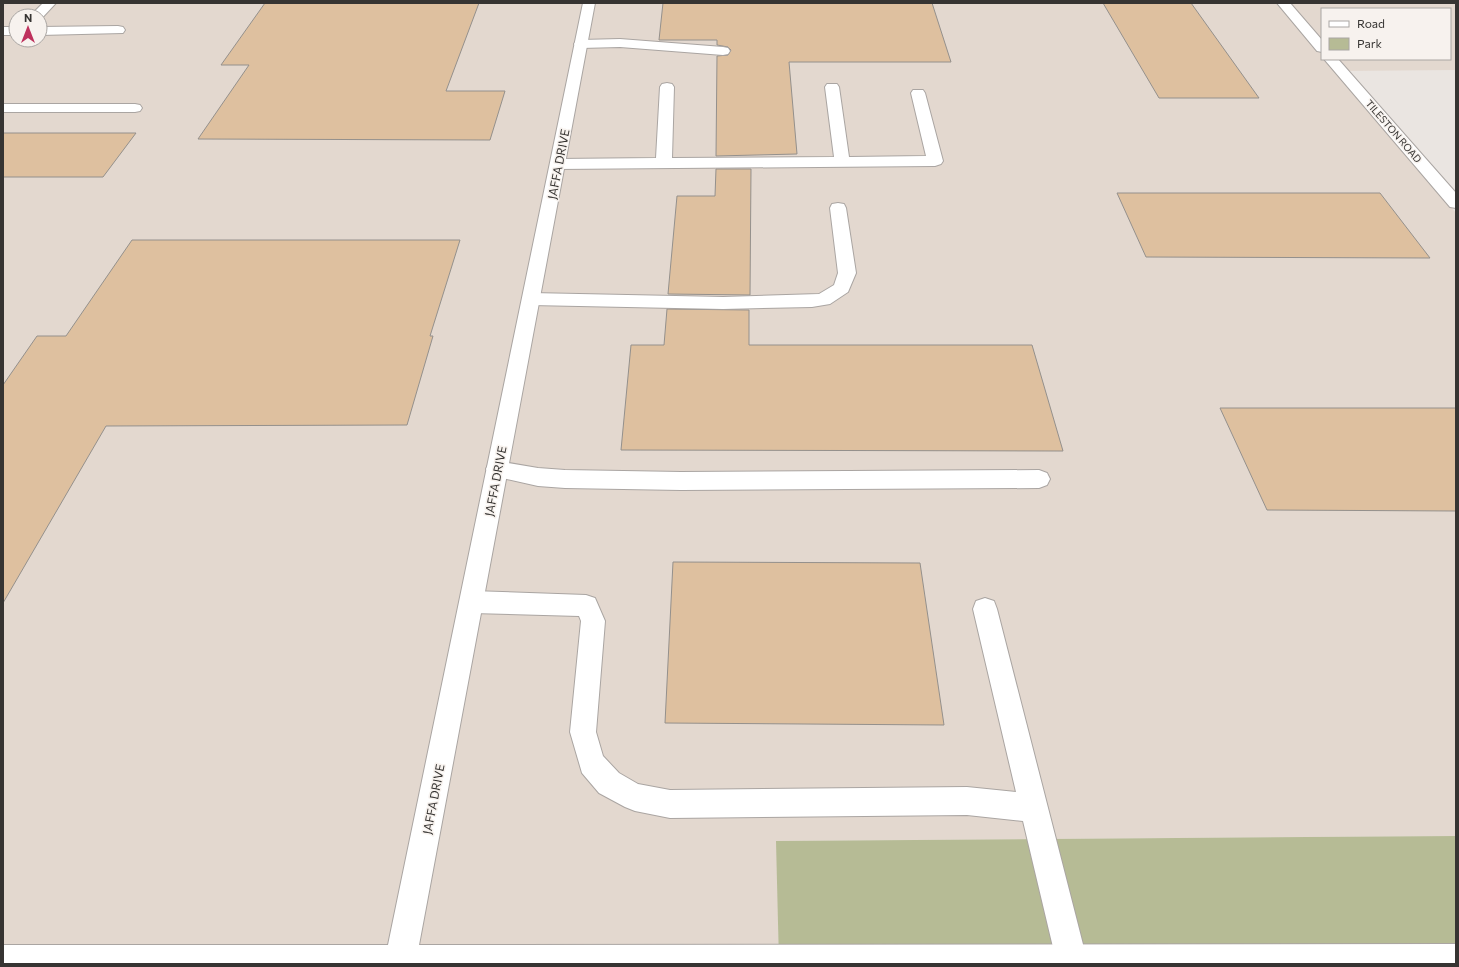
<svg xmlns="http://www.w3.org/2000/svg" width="1459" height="967" viewBox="0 0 1459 967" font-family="Commissioner,sans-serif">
<rect width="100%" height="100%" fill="#eae5e1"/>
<path fill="#e3d8cf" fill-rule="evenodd" d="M3,3H1456V70L1339,71L1456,213V836L777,841L779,964H3ZM1322,9H1450V59H1322ZM16,16H40V40H16Z"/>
<path fill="#b6bb95" d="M1456,836V964H779L776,841Z"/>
<path fill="#dec09f" stroke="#94908c" d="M265,3H479L446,91H505L490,140L198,139L249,65H221Z
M663,3H932L951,62H789L797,154L716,156L717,56L728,55L731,50L728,47L717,45V40H659Z
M1103,3H1191L1259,98H1159Z
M3,133H136L103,177H3Z
M716,169H751L750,295L668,294L677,196H715Z
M1117,193H1380L1430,258L1146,257Z
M132,240H460L430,336H433L407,425L106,426L3,603V385L37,336H66Z
M667,309L749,310V345H1032L1063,451L621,450L631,345H664Z
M1220,408H1456V511L1267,510Z
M673,562L920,563L944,725L665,723Z"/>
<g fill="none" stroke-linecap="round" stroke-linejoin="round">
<g stroke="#aaa5a2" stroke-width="2">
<path id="lane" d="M43,3H56L41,19L40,16H30Z
M118,26L123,27L125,30L123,33L40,35V27Z
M3,27H16V35H3Z
M620,39L723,47L728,48L730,51L728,54L723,55L620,47L581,48L576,47L574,44L576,41L581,40Z
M667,83L672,84L674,87L672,158L834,157L825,87L827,84H837L839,87L849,157L926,156L911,93L913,90H923L925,93L943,161L941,164L935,166L558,169L552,167L550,164L552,161L558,159L656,158L660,87L662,84Z
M3,104H135L140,105L142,108L140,111L135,112H3Z
M838,203L844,204L846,208L856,273L848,292L830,304L812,307L723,309L531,305L524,303L522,299L524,295L531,293L723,297L819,294L834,285L838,273L830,208L832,204Z
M497,461L538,468L565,470L681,472L1039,470L1047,473L1050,479L1047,485L1039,488L681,490L565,488L538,486L489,475L486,469L489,463Z
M472,591L586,595L595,598L605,621L596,732L603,756L619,773L638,784L670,790L967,787L1016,792L973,609L976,601L985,598L994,601L997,609L1087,960L1085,964H1057L1023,821L967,815L670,818L635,811L625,807L599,793L582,773L570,732L581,621L579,616L472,613L463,609L460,602L463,595Z"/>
</g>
<g stroke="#aaa5a2" stroke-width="2">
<path id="street" d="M583,3H595L419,945L1456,944V964H3V945H388Z
M1277,3H1290L1322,40V52L1317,51Z
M1324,59H1338L1456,193V208L1450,207Z"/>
</g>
<use href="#lane" fill="#fff" fill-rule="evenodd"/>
<use href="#street" fill="#fff" fill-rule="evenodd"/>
</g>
<g text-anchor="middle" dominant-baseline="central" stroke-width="3" stroke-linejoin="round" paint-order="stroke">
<g font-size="10" fill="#363432" stroke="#f7f2ee">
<text transform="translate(1394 131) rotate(49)">TILESTON ROAD</text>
</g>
<g font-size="12" fill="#363432" stroke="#f7f2ee">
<text transform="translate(558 164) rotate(-79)">JAFFA DRIVE</text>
<text transform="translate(495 481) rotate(-79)">JAFFA DRIVE</text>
<text transform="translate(433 799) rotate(-79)">JAFFA DRIVE</text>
</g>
</g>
<rect width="1459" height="967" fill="none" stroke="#363432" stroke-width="8"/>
<rect x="1321" y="8" width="130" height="52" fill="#f7f2ee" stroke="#aaa6a3"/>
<rect x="1329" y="21" width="20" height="6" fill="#ffffff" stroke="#aaa6a3"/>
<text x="1357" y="28" font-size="12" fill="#363432">Road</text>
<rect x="1329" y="38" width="20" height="12" fill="#b6bb95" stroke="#aaa6a3"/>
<text x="1357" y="48" font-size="12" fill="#363432">Park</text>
<g transform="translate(28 28)"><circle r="19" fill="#f7f2ee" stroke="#aaa6a3"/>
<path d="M0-3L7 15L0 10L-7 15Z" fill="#be305c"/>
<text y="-6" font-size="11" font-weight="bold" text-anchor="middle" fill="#363432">N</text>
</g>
</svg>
